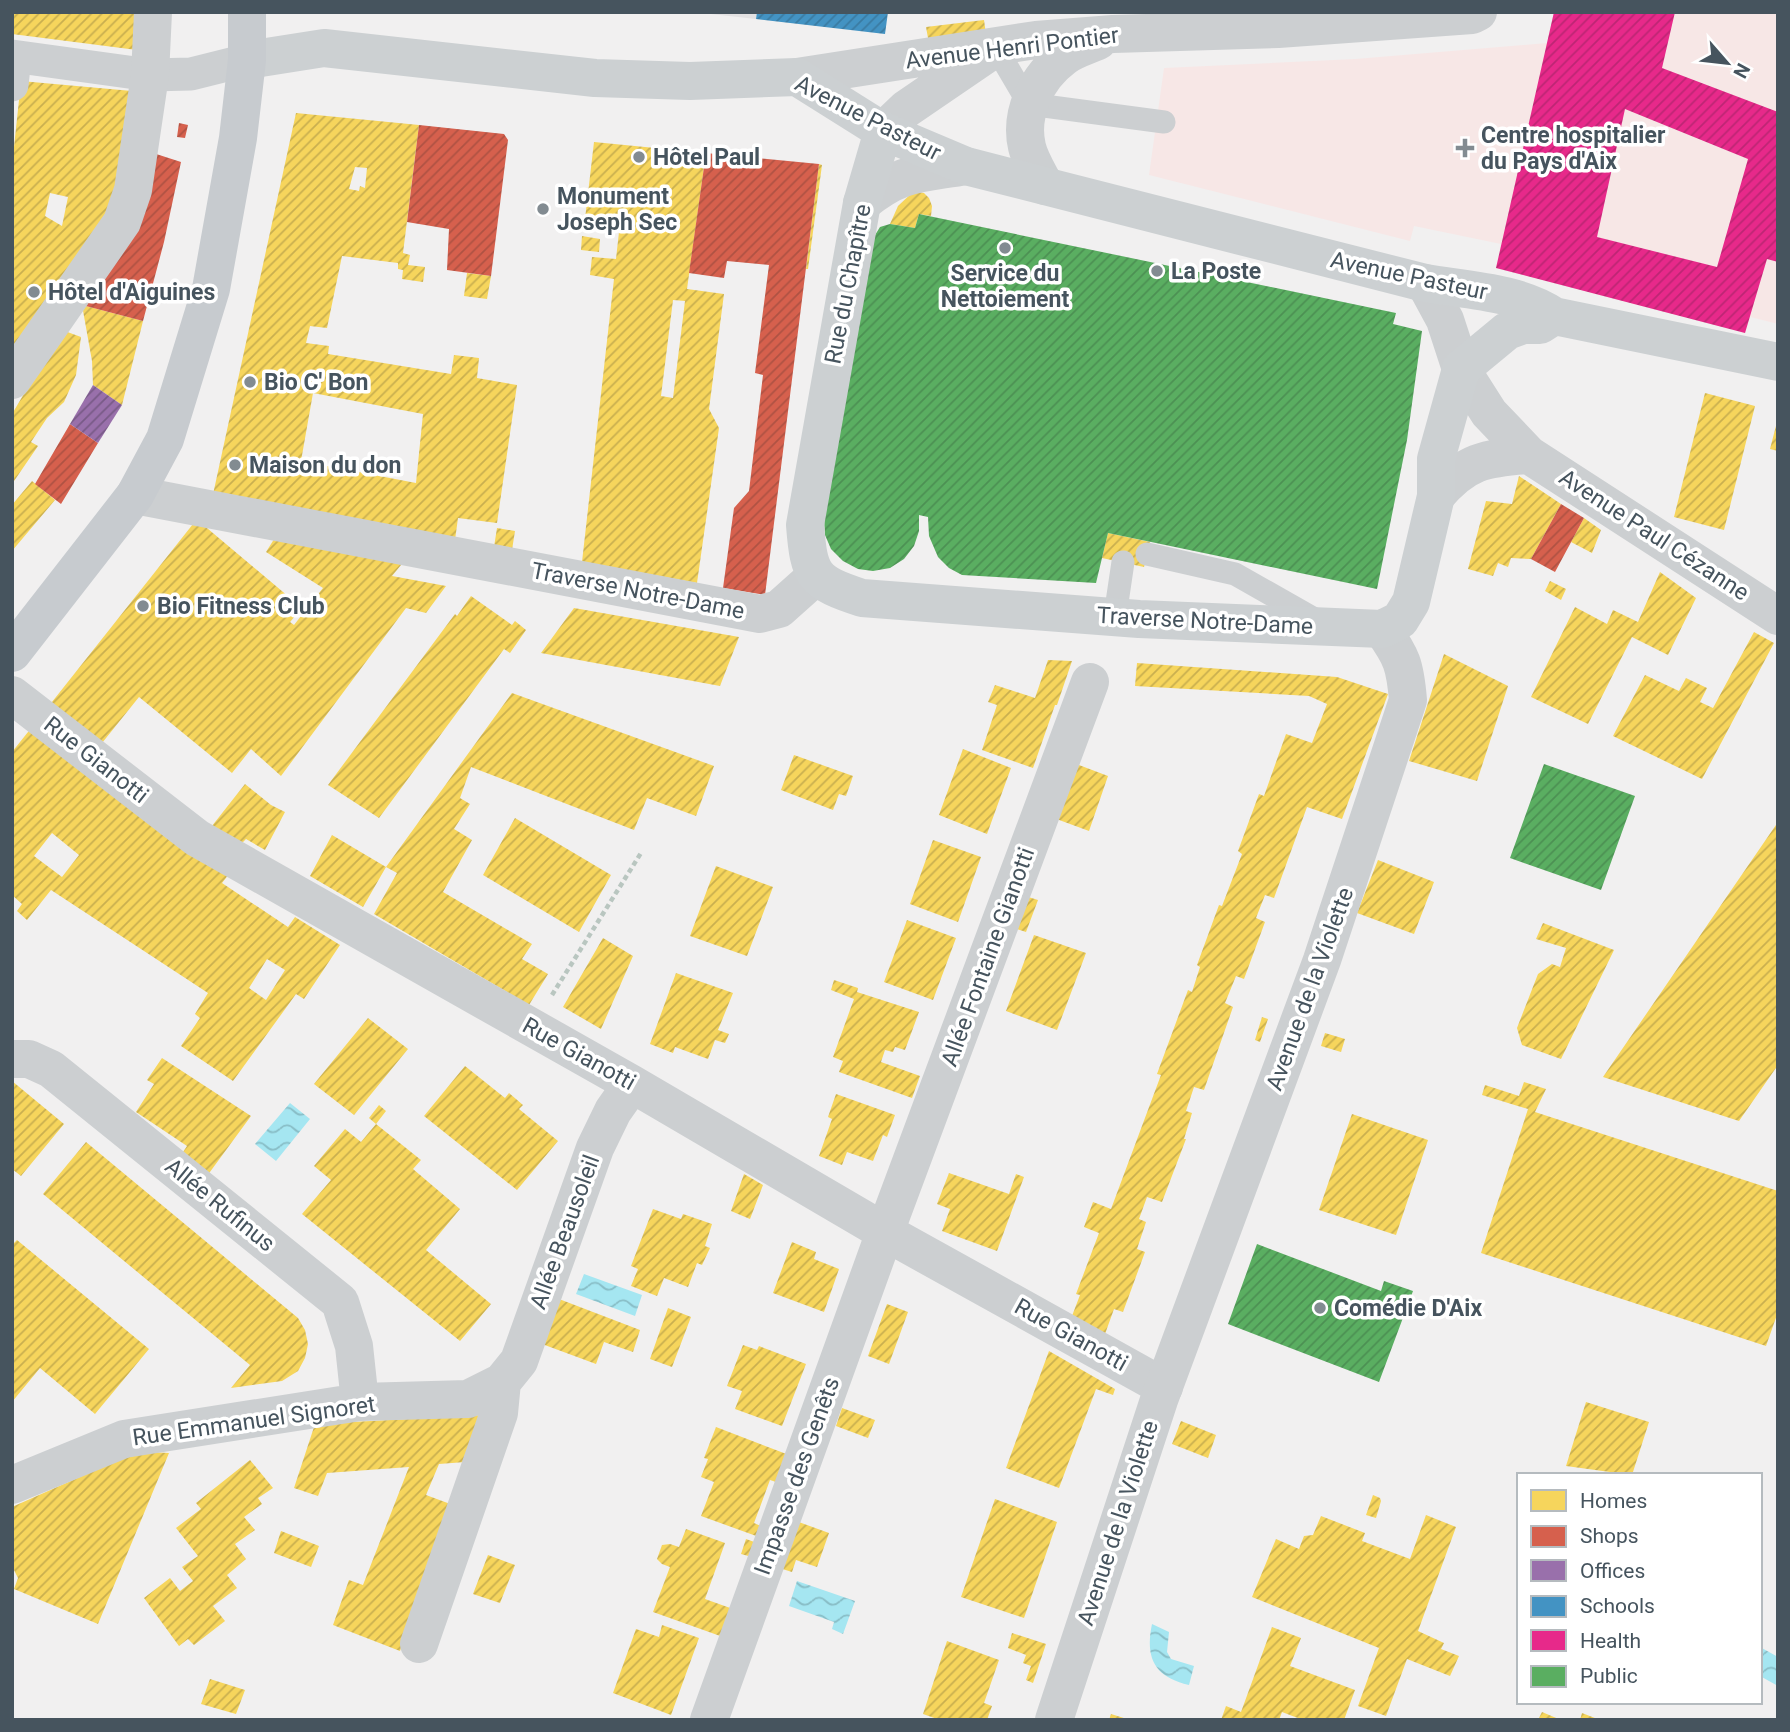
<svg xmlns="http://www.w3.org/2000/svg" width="1790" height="1732" viewBox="0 0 1790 1732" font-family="Roboto,sans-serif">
<defs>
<pattern id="water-waves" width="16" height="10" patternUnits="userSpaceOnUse" patternTransform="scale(1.75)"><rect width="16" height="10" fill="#a5e6f1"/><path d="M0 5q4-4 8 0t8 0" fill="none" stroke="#88bdc6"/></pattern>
<pattern id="homes-hatch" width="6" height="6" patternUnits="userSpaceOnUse" patternTransform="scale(1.75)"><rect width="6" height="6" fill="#f6d55c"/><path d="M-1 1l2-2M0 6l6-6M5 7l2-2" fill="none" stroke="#c9af4f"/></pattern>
<pattern id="shops-hatch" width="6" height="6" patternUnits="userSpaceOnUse" patternTransform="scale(1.75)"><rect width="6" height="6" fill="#d6604d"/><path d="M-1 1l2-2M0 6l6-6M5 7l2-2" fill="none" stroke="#af5243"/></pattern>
<pattern id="offices-hatch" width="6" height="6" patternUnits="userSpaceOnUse" patternTransform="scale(1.75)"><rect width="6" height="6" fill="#9970ab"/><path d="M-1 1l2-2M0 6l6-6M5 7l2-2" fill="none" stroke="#785a87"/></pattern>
<pattern id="schools-hatch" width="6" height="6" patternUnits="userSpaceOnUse" patternTransform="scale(1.75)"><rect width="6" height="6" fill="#4393c3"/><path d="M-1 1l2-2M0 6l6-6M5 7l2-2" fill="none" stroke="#3a7ba2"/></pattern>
<pattern id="health-hatch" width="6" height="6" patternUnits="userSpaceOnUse" patternTransform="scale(1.75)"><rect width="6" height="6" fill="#e7298a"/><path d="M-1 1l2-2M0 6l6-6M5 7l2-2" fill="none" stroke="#bd2674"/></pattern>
<pattern id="public-hatch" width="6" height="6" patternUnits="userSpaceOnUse" patternTransform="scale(1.75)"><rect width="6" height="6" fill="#5aae61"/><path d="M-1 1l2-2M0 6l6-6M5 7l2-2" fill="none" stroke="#4c9053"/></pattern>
</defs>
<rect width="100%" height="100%" fill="#f1f0f0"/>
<path fill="#e2e1e2" d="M693,12H757L756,19Z"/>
<path fill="#f7e7e6" d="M1554,12H1778V324L1750,317L1745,333L1496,268L1501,244L1414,226L1410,241L1149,175L1164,68L1355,59L1547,43Z"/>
<path fill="url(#water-waves)" d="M290,1103L310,1119L276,1161L255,1144Z
M584,1274L642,1295L635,1316L576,1294Z
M797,1581L855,1601L843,1634L832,1629L834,1622L789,1606Z
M1152,1624L1169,1632L1167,1652L1171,1659L1194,1666L1189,1685C1154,1677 1145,1658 1152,1624Z
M1760,1647L1778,1657V1686L1760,1676Z"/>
<path fill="url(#homes-hatch)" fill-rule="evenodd" d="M12,12H140L137,50L12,34Z
M984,20L986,34L928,38L926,27Z
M21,81L132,91L116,208L12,356V166ZM50,193L68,197L62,226L45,216Z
M296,113L419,125L403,253L410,255L408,265L425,267L423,282L402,279L403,270L398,269V263L342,256L327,328L310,326L306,343L329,346L328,354L451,374L454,355L479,358L477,378L517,385L497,523L458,518L455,540L212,499ZM355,167L367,168L365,188L360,186L359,191L349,189ZM313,393L423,414L416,483L301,461Z
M594,142L706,153L687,289L724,294L709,409L719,428L697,583L582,562L614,279L590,275L592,257L616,259L620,223L585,219ZM673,300L685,301L673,398L661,396Z
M819,164L822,165L808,269H806Z
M914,191L924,193L929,198L932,206L931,216L919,214L915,228L890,224L898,206Z
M582,236L600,239L599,252L581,250Z
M467,273L491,276L487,299L464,296Z
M82,305L143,321L122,405L93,385L92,361Z
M62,330L81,337L76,375L64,402L47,418L31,442L38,446L12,484V414Z
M1705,393L1755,406L1724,530L1674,517Z
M1777,422H1778V451L1770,449Z
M1519,476L1561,504L1531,559L1511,558L1508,567L1498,563L1493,576L1468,569L1486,501L1512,504Z
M32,481L55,500L12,551V505Z
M1584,518L1601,530L1592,553L1571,542Z
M201,523L302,608L290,622L294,625L323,588L266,552L276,536L410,554L392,576L446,586L426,613L406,608L281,776L251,749L232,773L139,697L98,748L48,707L193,524Z
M497,528L515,531L512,550L494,547Z
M1108,533L1150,542L1144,567L1102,558Z
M1660,572L1696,598L1668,655L1632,637L1588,724L1531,697L1575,607L1607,624L1613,610L1638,622Z
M1550,581L1566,589L1561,600L1545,591Z
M471,596L512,625L515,621L526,630L510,653L504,649L379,818L328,785L455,614L457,616Z
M574,608L739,637L720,686L541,653Z
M1754,632L1774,643L1702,779L1613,736L1645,675L1679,691L1686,678L1707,688L1700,702L1713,708Z
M1444,654L1508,686L1477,781L1409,761Z
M1048,660L1072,661L1057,705H1055L1033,768L982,750L997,705L988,702L995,685L1035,698Z
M1137,663L1337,677L1388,694L1342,819L1307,807L1274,898L1265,895L1256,918L1265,922L1244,979L1236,976L1225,1003L1233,1007L1204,1090L1194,1087L1186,1111L1192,1113L1184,1139H1186L1162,1202L1147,1197L1139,1219L1146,1222L1137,1249L1145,1252L1123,1312L1114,1309L1105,1334L1072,1316L1080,1295L1076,1294L1099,1233L1084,1227L1093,1202L1111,1209L1161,1075L1157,1074L1188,990L1192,992L1200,967L1197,965L1219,905L1222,906L1242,854L1238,851L1259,794L1264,796L1286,734L1312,743L1327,704L1309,696L1135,686Z
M512,693L714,766L696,816L647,798L634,830L471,767L460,798L470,804L454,829L472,840L443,892L532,944L522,959L548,974L529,1005L374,914L397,873L386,867Z
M32,727L229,874L222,883L288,927L295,917L340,945L304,999L296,994L233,1081L181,1046L200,1018L195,1014L208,993L51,890L27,920L17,911L22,904L12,895V752ZM52,833L79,855L62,877L34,856ZM267,959L285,970L266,1000L249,988Z
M963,749L1011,768L987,834L939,815Z
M794,755L853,776L846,796L839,794L833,810L781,790Z
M1071,762L1108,776L1089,831L1051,817Z
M245,784L271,805L285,812L265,850L246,839L240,845L208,831Z
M515,818L611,875L579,932L483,875Z
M1778,822V1065L1739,1121L1603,1077Z
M332,835L386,867L363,907L310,876Z
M933,840L981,857L958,922L910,904Z
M1378,860L1434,882L1414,934L1357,913Z
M716,866L773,887L747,956L690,936Z
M1022,895L1038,900L1026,932L1011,927Z
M907,920L956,938L933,1000L884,982Z
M1543,923L1614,950L1561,1059L1522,1045L1517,1028L1538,974L1552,964L1560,967L1566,948L1536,939Z
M1034,935L1086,953L1057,1030L1006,1011Z
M603,938L633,956L601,1029L563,1007Z
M676,973L733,993L718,1030L729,1034L725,1043L715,1040L708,1059L675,1047L673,1053L650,1044Z
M834,980L858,988L857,992L919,1012L905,1050L895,1047L893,1052L885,1050L881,1062L920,1076L912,1098L839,1072L843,1061L833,1057L854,999L831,990Z
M1262,1017L1268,1019L1260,1042L1255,1040Z
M368,1018L408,1049L354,1115L314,1084Z
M1325,1033L1345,1039L1341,1052L1321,1046Z
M162,1058L251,1116L207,1176L181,1155L187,1146L136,1112L154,1084L147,1080Z
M465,1066L505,1098L509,1093L523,1105L519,1109L558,1141L517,1190L424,1116Z
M12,1081L64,1124L21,1176L12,1169Z
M1524,1082L1546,1089L1535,1112L1778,1191V1312L1766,1346L1481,1253L1528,1109L1482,1095L1485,1085L1519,1096Z
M836,1094L895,1115L887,1137L883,1135L873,1161L847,1152L842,1165L819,1156L832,1119L828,1117Z
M379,1105L386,1111L376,1124L369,1118Z
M1352,1114L1428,1140L1396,1235L1319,1210Z
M376,1124L421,1160L413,1169L460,1209L426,1250L491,1304L460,1341L302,1214L331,1180L314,1166L345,1129L361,1142Z
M86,1142L298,1318L305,1330L308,1344L305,1358L298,1371L282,1381L231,1388L250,1365L43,1194Z
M949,1173L1009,1194L1016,1174L1024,1177L997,1251L942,1231L950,1209L937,1204Z
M744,1174L763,1185L750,1219L731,1211Z
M653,1209L681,1219L683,1214L712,1224L705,1246L710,1248L702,1265L697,1263L688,1287L664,1278L657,1296L631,1286L638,1269L631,1266Z
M17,1240L149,1349L95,1414L40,1368L12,1402V1245Z
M792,1242L816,1252L814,1259L839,1269L824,1312L773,1293Z
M559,1299L640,1330L633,1352L604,1342L596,1364L542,1344Z
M887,1304L908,1312L889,1364L868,1356Z
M668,1308L691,1317L672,1367L650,1359Z
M743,1345L757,1350L759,1346L806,1364L782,1426L735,1409L742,1391L727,1386Z
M1049,1351L1115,1389L1113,1395L1096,1389L1059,1488L1006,1468Z
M1586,1402L1649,1422L1632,1475L1566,1466Z
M842,1408L875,1420L868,1438L836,1426Z
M483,1415L465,1462L439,1464L426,1495L453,1505L400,1651L333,1625L349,1580L363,1585L409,1467L327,1473L318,1496L294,1488L315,1424Z
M1181,1421L1216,1435L1208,1458L1172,1444Z
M716,1427L789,1455L779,1483L770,1480L754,1523L763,1527L759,1537L701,1516L714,1482L701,1477L708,1459L704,1458Z
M149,1452L169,1453L98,1624L14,1589L18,1578L12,1566V1507L118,1460Z
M250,1460L273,1488L258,1498L262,1504L244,1517L255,1530L235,1544L246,1559L227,1575L237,1588L213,1606L225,1621L194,1645L188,1639L179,1646L144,1598L170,1578L180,1591L193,1581L182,1567L198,1556L176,1528L201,1509L196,1503Z
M1373,1495L1380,1498L1381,1501L1376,1518L1366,1515Z
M995,1499L1057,1522L1024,1618L961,1597Z
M1426,1515L1456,1527L1418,1631L1444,1643L1441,1649L1459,1656L1450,1676L1407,1659L1386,1716L1358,1706L1379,1648L1252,1597L1276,1539L1299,1549L1304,1536L1313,1535L1321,1516L1365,1533L1362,1541L1410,1559Z
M796,1521L829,1533L817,1567L796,1560L792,1572L776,1567Z
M686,1529L725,1543L705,1599L733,1609L723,1637L653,1612L670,1567L662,1564L657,1559L662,1545L670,1544L679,1547Z
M281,1531L319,1546L311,1567L274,1553Z
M746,1539L757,1543L752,1557L741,1554Z
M488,1555L515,1565L500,1603L473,1594Z
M662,1625L699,1638L671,1715L613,1693L636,1629L659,1637Z
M1272,1627L1301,1638L1290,1666L1355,1690L1344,1720H1303L1282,1712L1279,1720H1221L1226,1706L1241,1712Z
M1012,1633L1046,1644L1033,1683L1026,1680L1031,1666L1023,1663L1026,1655L1008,1648Z
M947,1641L999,1660L984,1703L992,1706L987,1720H940L923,1714Z
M210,1679L245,1690L236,1714L201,1704Z
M1542,1712L1561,1720H1538Z
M1582,1713L1600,1720H1580Z
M1111,1714L1127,1719V1720H1109Z"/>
<path fill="url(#shops-hatch)" d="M179,123L188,125L185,138L177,137Z
M419,125L504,134L508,140L491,276L447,270L449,229L407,222Z
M150,152L181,162L164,242L143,321L82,305Z
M706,153L819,164L765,595L723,588L734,508L749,491L763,375L755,373L769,265L727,261L724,278L689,273Z
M70,424L98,443L61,504L35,484Z
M1561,504L1584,518L1555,572L1531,559Z"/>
<path fill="url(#offices-hatch)" d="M93,385L122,405L98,443L70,424Z"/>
<path fill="url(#schools-hatch)" d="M757,12H888L885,34L756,19Z"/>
<path fill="url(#health-hatch)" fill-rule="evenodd" d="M1554,12H1675L1662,68L1778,112V262L1767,259L1745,333L1496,268ZM1625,109L1748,159L1717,267L1597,237Z"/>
<path fill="url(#public-hatch)" d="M919,214L1396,313L1393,324L1422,331L1407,440L1377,589L1108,533L1096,583L962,575L949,568L938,557L929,536L928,517L919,515V531L914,546L904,559L890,568L873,571L858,569L843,561L831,549L825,535L824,518L872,240L880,227L890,224L915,228Z
M1544,764L1635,796L1601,890L1510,858Z
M1257,1244L1381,1291L1384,1281L1413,1291L1379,1382L1228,1324Z"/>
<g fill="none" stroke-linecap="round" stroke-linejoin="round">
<path stroke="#b9c6c0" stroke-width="4.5" stroke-dasharray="5 3.5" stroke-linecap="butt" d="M552,995L641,853"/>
<path stroke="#cccfd1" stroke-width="23" d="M996,48L1029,104L1164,122
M1147,554L1235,574L1318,621
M1115,616L1123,562"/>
<path stroke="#cccfd1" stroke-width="33" d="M12,56L150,75L191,74L247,60
M12,85L15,57"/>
<path stroke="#cccfd1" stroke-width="38" d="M1425,283L1445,320L1461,369L1489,413L1529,455L1778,616
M12,380L122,222L133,190L150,75L153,12
M135,495L760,614L779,609L816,576
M1436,496C1465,461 1485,458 1529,455
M12,695L197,838L632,1084L885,1232L1164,1387
M12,1059H29L51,1069L340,1302L354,1346L360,1402
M12,1485L124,1439L360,1402L468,1399L502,1382L519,1361L595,1148L613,1111L632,1084
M419,1644L499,1413L502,1382
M709,1720L885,1232L1090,682"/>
<path stroke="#cccfd1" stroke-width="38" d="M797,77L1036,40L1113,34L1278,29L1472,15L1478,12
M883,131L906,109L988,53
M1045,186C1039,174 1030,160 1027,147C1019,113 1037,77 1064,57C1073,50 1087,46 1098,41
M862,203C901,171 920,174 966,166
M1054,1720L1159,1400L1322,960L1408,700C1405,665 1402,657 1382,629"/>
<path stroke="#ccd0d2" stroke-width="38" d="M247,60L324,48L595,78L690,81L797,77L883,131L966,166L1425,283C1466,290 1519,292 1554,316L1778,362
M883,131L862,203L805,525C809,576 813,582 862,598L1139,619L1382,629L1400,620L1411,602L1436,496V459L1461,369L1507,331L1523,325H1540L1554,316"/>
<path stroke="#c7cbcf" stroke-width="38" d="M12,653L135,495L165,439L211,289L238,138L247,60V12"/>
</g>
<g fill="#828b91" stroke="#fff" stroke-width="2.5">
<path d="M1461.5 137.5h7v7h7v7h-7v7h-7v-7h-7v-7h7z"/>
<circle cx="639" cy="157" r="7"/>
<circle cx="543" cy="209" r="7"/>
<circle cx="1005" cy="248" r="7"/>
<circle cx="1157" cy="271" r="7"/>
<circle cx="34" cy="292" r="7"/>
<circle cx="250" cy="382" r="7"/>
<circle cx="235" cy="465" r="7"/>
<circle cx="143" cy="606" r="7"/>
<circle cx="1320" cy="1308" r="7"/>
</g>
<g text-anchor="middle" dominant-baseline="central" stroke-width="7" stroke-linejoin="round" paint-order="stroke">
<g font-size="23" fill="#46545e" stroke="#fff">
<text transform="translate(1012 48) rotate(-7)">Avenue Henri Pontier</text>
<text transform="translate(868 118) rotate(27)">Avenue Pasteur</text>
<text transform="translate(1409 276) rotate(12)">Avenue Pasteur</text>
<text transform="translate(848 284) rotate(-79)">Rue du Chapître</text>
<text transform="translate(1654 535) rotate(33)">Avenue Paul Cézanne</text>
<text transform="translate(638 591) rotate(11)">Traverse Notre-Dame</text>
<text transform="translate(1205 621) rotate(3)">Traverse Notre-Dame</text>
<text transform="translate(96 760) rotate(38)">Rue Gianotti</text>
<text transform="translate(988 957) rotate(-70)">Allée Fontaine Gianotti</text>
<text transform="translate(1310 989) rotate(-70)">Avenue de la Violette</text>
<text transform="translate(579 1054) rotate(29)">Rue Gianotti</text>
<text transform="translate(220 1205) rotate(39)">Allée Rufinus</text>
<text transform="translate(565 1232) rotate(-70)">Allée Beausoleil</text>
<text transform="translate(1071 1335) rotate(29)">Rue Gianotti</text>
<text transform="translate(254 1421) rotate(-8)">Rue Emmanuel Signoret</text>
<text transform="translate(797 1476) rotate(-70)">Impasse des Genêts</text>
<text transform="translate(1118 1523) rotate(-72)">Avenue de la Violette</text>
</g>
<g font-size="23" font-weight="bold" fill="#46545e" stroke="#fff" text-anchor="start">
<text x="1481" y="135">Centre hospitalier<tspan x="1481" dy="26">du Pays d'Aix</tspan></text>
<text x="653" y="157">Hôtel Paul</text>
<text x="557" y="196">Monument<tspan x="557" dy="26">Joseph Sec</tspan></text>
<text x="1171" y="271">La Poste</text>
<text x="1005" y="273" text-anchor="middle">Service du<tspan x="1005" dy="26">Nettoiement</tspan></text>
<text x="48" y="292">Hôtel d'Aiguines</text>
<text x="264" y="382">Bio C' Bon</text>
<text x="249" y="465">Maison du don</text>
<text x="157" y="606">Bio Fitness Club</text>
<text x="1334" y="1308">Comédie D'Aix</text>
</g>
</g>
<rect width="1790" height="1732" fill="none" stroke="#46545e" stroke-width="28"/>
<rect x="1517" y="1473" width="245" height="231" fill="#ffffff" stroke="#b5bbbf" stroke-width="2"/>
<rect x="1531" y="1490" width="35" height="21" fill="#f6d55c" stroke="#b5bbbf" stroke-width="2"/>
<text x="1580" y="1508" font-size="21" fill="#46545e">Homes</text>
<rect x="1531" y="1526" width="35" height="21" fill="#d6604d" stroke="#b5bbbf" stroke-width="2"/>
<text x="1580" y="1543" font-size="21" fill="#46545e">Shops</text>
<rect x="1531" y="1560" width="35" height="21" fill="#9970ab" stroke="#b5bbbf" stroke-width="2"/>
<text x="1580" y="1578" font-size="21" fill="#46545e">Offices</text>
<rect x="1531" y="1596" width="35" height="21" fill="#4393c3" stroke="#b5bbbf" stroke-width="2"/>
<text x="1580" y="1613" font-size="21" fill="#46545e">Schools</text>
<rect x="1531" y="1630" width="35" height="21" fill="#e7298a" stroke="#b5bbbf" stroke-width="2"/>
<text x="1580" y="1648" font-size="21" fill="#46545e">Health</text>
<rect x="1531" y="1666" width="35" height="21" fill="#5aae61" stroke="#b5bbbf" stroke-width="2"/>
<text x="1580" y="1683" font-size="21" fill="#46545e">Public</text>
<g transform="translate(1727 63) rotate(118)" stroke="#ffffff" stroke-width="5" paint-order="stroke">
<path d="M0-5L12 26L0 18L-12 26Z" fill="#46545e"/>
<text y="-10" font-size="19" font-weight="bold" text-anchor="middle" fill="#46545e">N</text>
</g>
</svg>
